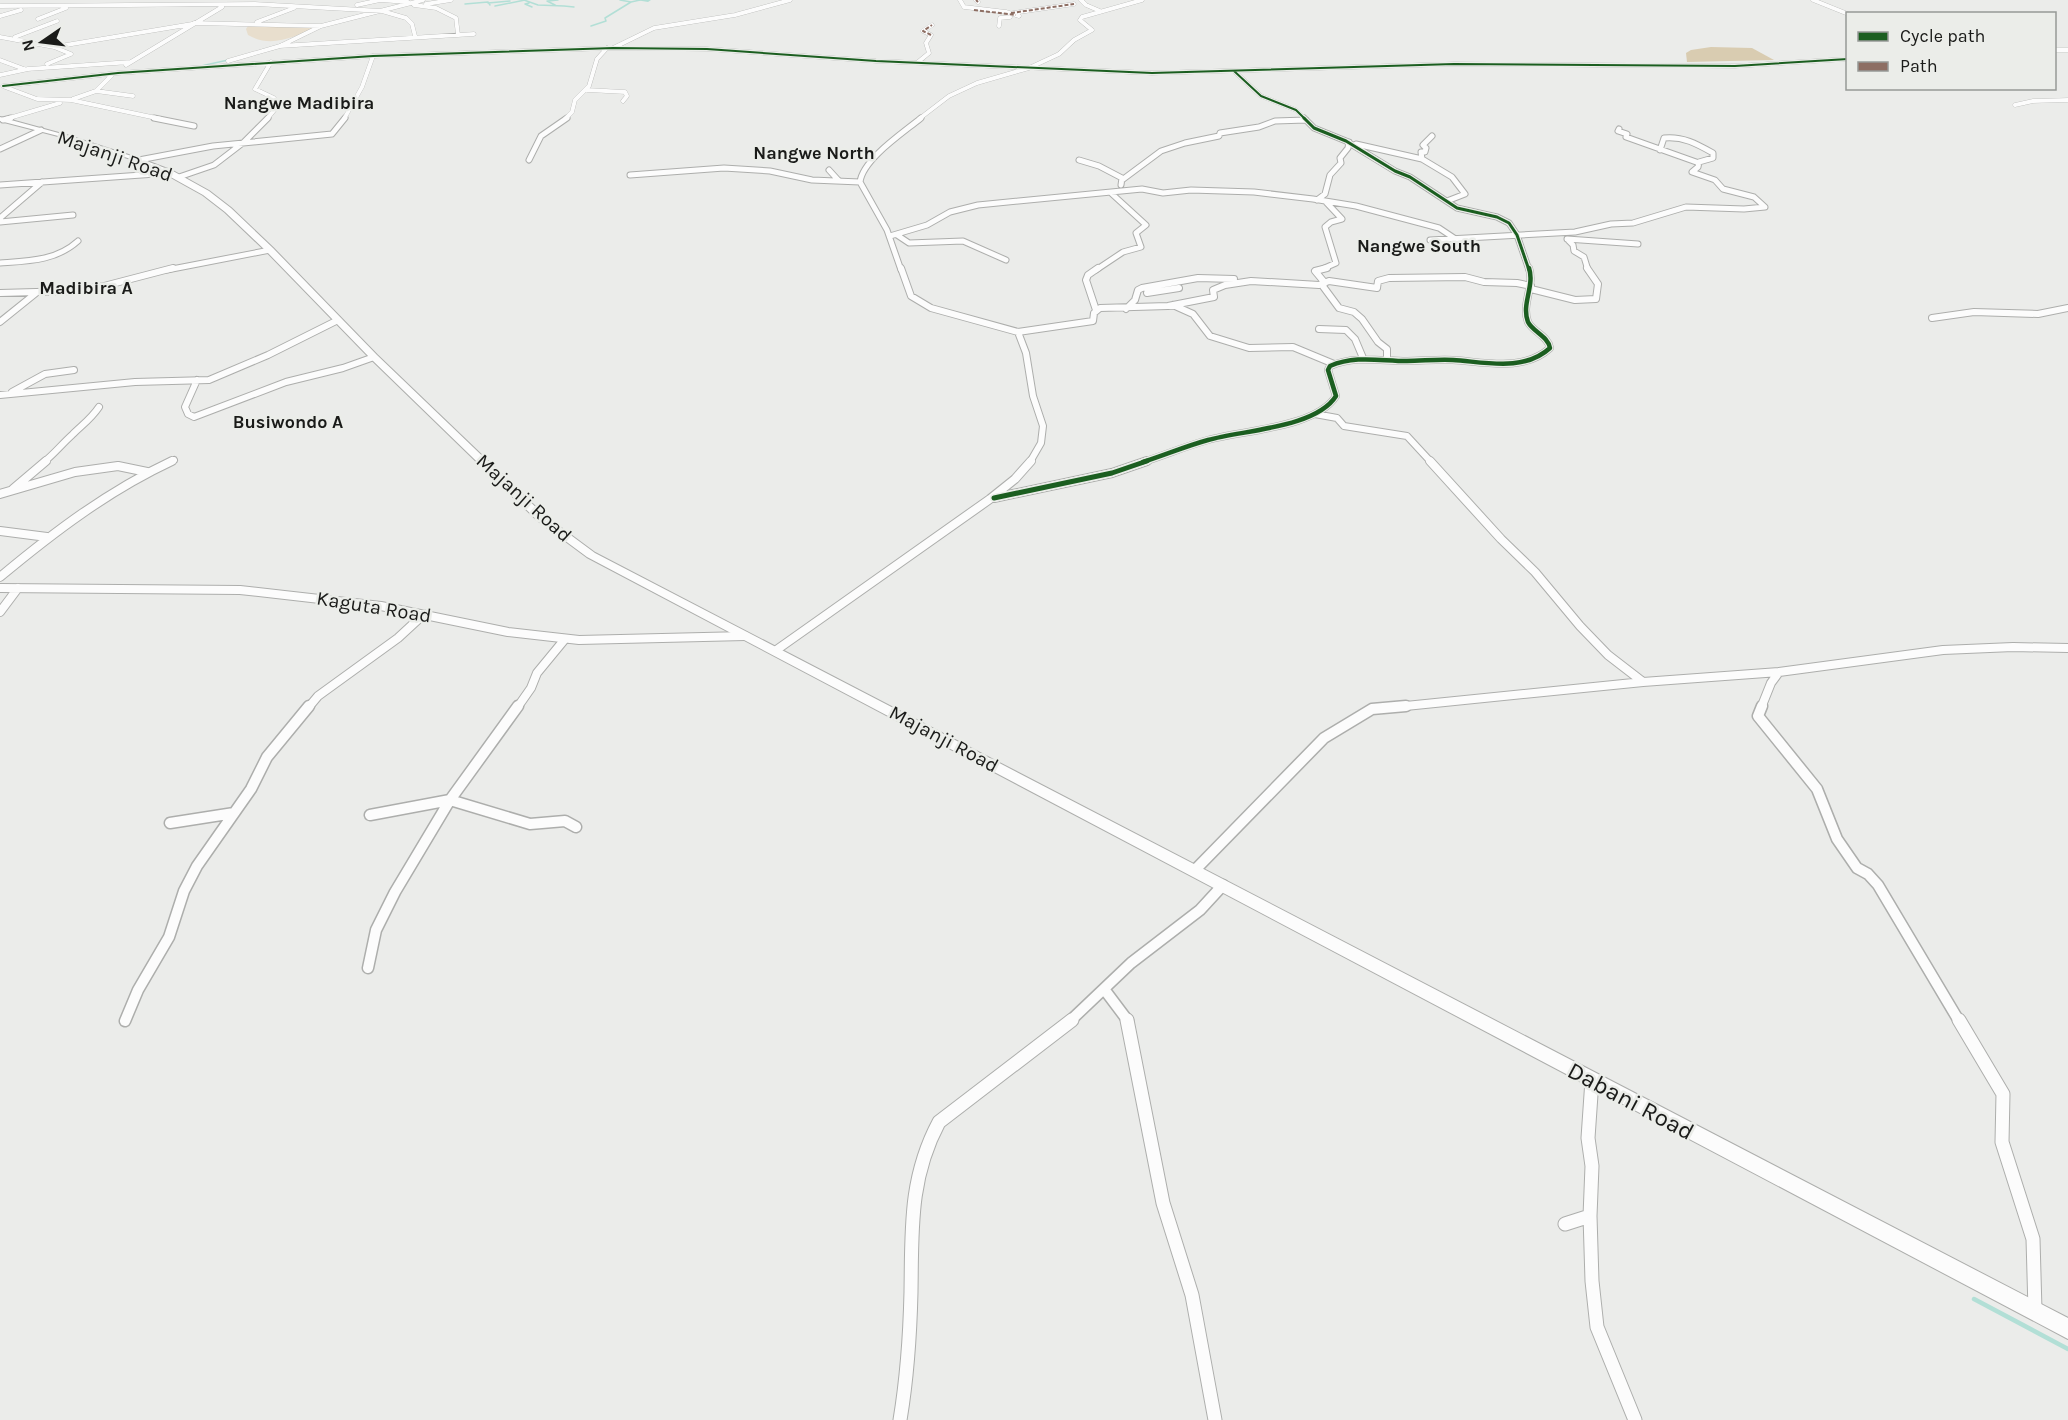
<svg xmlns="http://www.w3.org/2000/svg" width="2068" height="1420" viewBox="0 0 2068 1420" font-family="Karla,sans-serif">
<rect width="100%" height="100%" fill="#ebecea"/>
<path fill="#e8decd" d="M248,26L317,27C295,36 272,49 248,35L246,29Z"/>
<path fill="#d9ccb1" d="M1711,47L1752,48L1774,60L1687,62L1686,53L1691,50Z"/>
<g fill="none" stroke-linecap="round" stroke-linejoin="round">
<path stroke="#b2dfd6" stroke-width="1.5" d="M524,0L538,5L564,6
M620,0L631,2L640,0
M547,1L555,5
M548,1L558,0
M488,3L510,1
M529,3L525,4L532,7
M465,4L488,2L490,5
M495,6L525,0
M564,6L574,7
M591,26L606,21L605,18L631,2
M201,66L228,60"/>
<path stroke="#b2dfd6" stroke-width="4.5" d="M1974,1299L2068,1349"/>
<path fill="#b2dfd6" fill-rule="evenodd" d="M636,0H651L648,2Z"/>
<g stroke="#adaeac" stroke-width="4.5">
<path id="minor-far5" d="M960,0L964,7L1006,12L1019,16
M976,0L978,2
M1081,0L1086,5L1100,11
M1813,0L1848,14
M426,4L451,0
M357,5L380,0L408,2
M414,5L436,8L456,18L458,35
M0,6L255,4L382,11L406,18L412,24L415,36
M1013,13L1074,4
M0,16L21,10
M38,19L66,8
M257,22L294,8
M194,23L321,26L423,0
M999,26L1000,18L1010,17
M0,37L54,47L71,54L47,64
M15,37L57,21
M280,46L474,34
M54,47L192,24
M613,48L654,28L735,15L790,0
M2054,50H2068
M0,60L24,69
M228,61L280,46L319,27
M918,62L929,53L926,43L931,35L923,31L932,25
M126,65L222,7
M1234,71L1261,96L1296,110L1305,119
M0,75L28,69L131,62
M3,86L118,73L373,56L613,48L707,49L876,61L1152,73L1454,64L1735,66L1848,59
M5,87L37,99L71,100L161,119
M587,90L625,92L627,96L623,101
M96,91L133,96
M73,99L96,91L112,75
M2015,105L2033,101L2068,100
M6,119L60,103
M267,119L276,108L274,98L255,89L271,62
M344,119L362,87L373,56
M565,119L572,112L575,100L589,86L597,59L607,48
M919,119L949,96L977,83L1029,68L1059,54L1074,40L1092,30L1080,20L1082,17L1142,0"/>
</g>
<g stroke="#adaeac" stroke-width="7">
<path id="minor-far4" d="M154,118L194,126
M1304,118L1314,128L1346,141L1395,171L1410,177L1457,208L1497,217L1509,223L1517,235L1529,270
M3,120L11,118
M1619,129L1618,131L1627,134L1626,137L1699,163
M1432,136L1423,145L1426,148L1425,152H1421L1422,159L1452,177L1465,194L1447,201
M1356,144L1422,159
M0,149L41,130
M139,160L213,146L332,134L345,118
M529,160L541,136L567,118
M1079,160L1099,166L1122,178L1121,185
M829,170L839,181
M630,175L724,168L770,171L812,180L860,182
M179,177L214,165L244,142L268,118
M1122,180L1161,151L1185,143L1219,136L1220,133L1259,127L1275,121L1306,120
M0,185L170,173
M1317,200L1325,194L1330,175L1341,163L1340,158L1348,148L1349,142
M0,218L42,182
M0,222L73,215
M897,235L909,243L963,241L1006,260
M890,236L927,225L950,212L978,205L1142,189L1163,193L1191,190L1254,192L1313,199L1356,206L1439,228L1454,238
M1567,239L1638,244
M1430,240L1575,232L1611,224L1633,223L1686,207L1744,209L1765,207L1754,197L1723,189L1715,180L1692,172L1698,167L1699,162L1713,158V153C1697,144 1683,136 1664,138L1660,150
M1568,240L1573,245L1574,251L1584,257L1588,270
M0,263C28,261 56,261 78,241
M167,270L270,250
M901,270L887,230L860,182C863,159 903,133 921,118
M1096,270L1123,252L1141,247L1136,233L1146,225L1111,193
M1320,270L1336,263L1325,227L1331,222L1342,219L1326,202"/>
</g>
<g stroke="#adaeac" stroke-width="8">
<path id="minor-far3" d="M901,268L911,296L931,308L1018,332L1026,353L1033,396L1043,426L1041,443L1030,462
M1325,283L1315,271L1327,268
M1322,285L1339,308L1354,312L1362,319L1378,342L1387,349V360
M1531,289L1575,300L1596,299L1598,284L1587,268
M0,293L72,291L104,286L173,268
M1147,293L1179,288
M1173,305L1193,314L1210,336L1249,348L1293,347L1334,364
M1126,309L1135,300L1138,290L1142,288L1198,278L1234,279
M1096,310L1086,280L1088,275L1098,268
M1932,318L1974,312L2038,314L2068,308
M0,322L36,293
M1319,329L1346,330L1355,339L1363,358
M1018,332L1093,321L1094,313L1100,308L1168,306L1214,297L1213,290L1225,285L1251,281L1319,285L1329,281L1377,288L1378,281L1389,278L1465,277L1484,282L1517,283L1531,286
M197,380L185,407L188,414L194,417L286,382L343,368L374,357
M12,392L45,374L74,370
M0,395L135,382L209,380L268,355L338,320
M1315,414L1337,418L1344,426L1407,436L1431,462
M44,462C54,454 62,444 72,435C82,425 91,419 99,407
M169,462L174,460
M1143,462C1165,455 1186,446 1208,440C1243,430 1316,428 1336,396L1328,370L1330,366C1356,355 1380,361 1407,361C1422,361 1438,359 1453,360C1485,362 1524,372 1550,348C1548,336 1533,332 1528,322C1521,304 1535,286 1529,268"/>
</g>
<g stroke="#adaeac" stroke-width="10">
<path id="minor-far2" d="M1430,461L1501,539L1535,572L1580,626L1608,655L1643,682L1779,672
M13,489L46,461
M0,494L75,472L118,466L147,472
M994,498L1112,473L1147,461
M0,531L47,537
M0,577C54,532 108,491 172,461
M0,588L240,590L381,606L508,632L579,640L745,636
M0,612L18,588
M775,651L990,499L1015,479L1031,461
M308,708L318,696L398,638L424,614
M517,708L531,688L537,673L565,639
M1386,708L1643,682
M1761,708L1771,683L1779,672L1943,650L2013,647L2068,648"/>
</g>
<g stroke="#adaeac" stroke-width="13">
<path id="minor-far1" d="M518,706L450,800L530,824L565,821L576,827
M1762,706L1758,716L1817,789L1837,839L1857,868L1868,874L1878,885L1959,1021
M370,815L450,800
M170,823L234,813
M1195,870L1324,738L1372,709L1406,706
M368,968L376,930L395,892L450,800
M1104,989L1128,1021
M125,1021L138,990L169,937L184,891L197,866L251,789L267,757L309,706
M1070,1021L1131,963L1200,910L1223,885"/>
</g>
<g stroke="#adaeac" stroke-width="15">
<path id="minor" d="M1127,1020L1163,1203L1192,1295L1215,1420
M1959,1020L2003,1094L2002,1142L2033,1239L2035,1310
M1590,1216L1592,1281L1597,1327L1635,1420
M1565,1224L1590,1216L1592,1166L1588,1138L1592,1080
M900,1420C907,1378 910,1335 911,1292C912,1230 909,1178 939,1122L1072,1020"/>
</g>
<g stroke="#adaeac" stroke-width="2">
<path id="secondary" d="M0,117L66,135L141,159L173,171L209,191L231,208L273,248L377,355L545,516L595,553L2068,1318V1339L587,557L537,520L371,359L267,252L225,212L203,195L167,175L137,161L62,137L0,121Z"/>
</g>
<use href="#minor-far5" stroke="#fcfcfc" stroke-width="4"/>
<use href="#minor-far4" stroke="#fcfcfc" stroke-width="5"/>
<use href="#minor-far3" stroke="#fcfcfc" stroke-width="6"/>
<use href="#minor-far2" stroke="#fcfcfc" stroke-width="8"/>
<use href="#minor-far1" stroke="#fcfcfc" stroke-width="10"/>
<use href="#minor" stroke="#fcfcfc" stroke-width="13"/>
<use href="#secondary" fill="#fcfcfc" fill-rule="evenodd"/>
<path stroke="#8d6e63" stroke-width="2" stroke-dasharray="4 2" stroke-linecap="butt" d="M976,0L978,2
M974,10L1016,15
M1011,13L1074,4
M931,35L923,31L932,25"/>
<g stroke="#ebede9" stroke-width="4">
<path id="cycleway-far3" d="M1234,71L1261,96L1296,110L1305,119
M3,86L118,73L373,56L613,48L707,49L876,61L1152,73L1454,64L1735,66L1848,59"/>
</g>
<g stroke="#ebede9" stroke-width="5">
<path id="cycleway-far2" d="M1304,118L1314,128L1346,141L1395,171L1410,177L1457,208L1497,217L1509,223L1517,235L1529,270"/>
</g>
<g stroke="#ebede9" stroke-width="7">
<path id="cycleway-far1" d="M1143,462C1165,455 1186,446 1208,440C1243,430 1316,428 1336,396L1328,370L1330,366C1356,355 1380,361 1407,361C1422,361 1438,359 1453,360C1485,362 1524,372 1550,348C1548,336 1533,332 1528,322C1521,304 1535,286 1529,268"/>
</g>
<g stroke="#ebede9" stroke-width="8">
<path id="cycleway" d="M994,498L1112,473L1147,461"/>
</g>
<use href="#cycleway-far3" stroke="#1b5e20" stroke-width="2"/>
<use href="#cycleway-far2" stroke="#1b5e20" stroke-width="3"/>
<use href="#cycleway-far1" stroke="#1b5e20" stroke-width="4.5"/>
<use href="#cycleway" stroke="#1b5e20" stroke-width="5"/>
</g>
<g text-anchor="middle" dominant-baseline="central" stroke-width="5" stroke-linejoin="round" paint-order="stroke">
<g font-size="18" font-weight="bold" fill="#1a1b19" stroke="#ebede9">
<text x="299" y="103">Nangwe Madibira</text>
<text x="814" y="153">Nangwe North</text>
<text x="1419" y="246">Nangwe South</text>
<text x="86" y="288">Madibira A</text>
<text x="288" y="422">Busiwondo A</text>
</g>
<g font-size="20" fill="#1a1b19" stroke="#ebede9">
<text transform="translate(115 156) rotate(19)">Majanji Road</text>
<text transform="translate(524 498) rotate(42)">Majanji Road</text>
<text transform="translate(374 607) rotate(9)">Kaguta Road</text>
<text transform="translate(944 739) rotate(28)">Majanji Road</text>
</g>
<g font-size="24" fill="#1a1b19" stroke="#ebede9">
<text transform="translate(1631 1101) rotate(28)">Dabani Road</text>
</g>
</g>
<rect x="1846" y="12" width="210" height="78" fill="#ebede9" stroke="#979996" stroke-width="1.5"/>
<rect x="1858" y="32" width="30" height="9" fill="#1b5e20" stroke="#979996" stroke-width="1.5"/>
<text x="1900" y="42" font-size="18" fill="#1a1b19">Cycle path</text>
<rect x="1858" y="62" width="30" height="9" fill="#8d6e63" stroke="#979996" stroke-width="1.5"/>
<text x="1900" y="72" font-size="18" fill="#1a1b19">Path</text>
<g transform="translate(42 42) rotate(256)" stroke="#ebede9" stroke-width="4.5" paint-order="stroke">
<path d="M0-4.5L10 22L0 15L-10 22Z" fill="#1a1b19"/>
<text y="-9" font-size="16" font-weight="bold" text-anchor="middle" fill="#1a1b19">N</text>
</g>
</svg>
